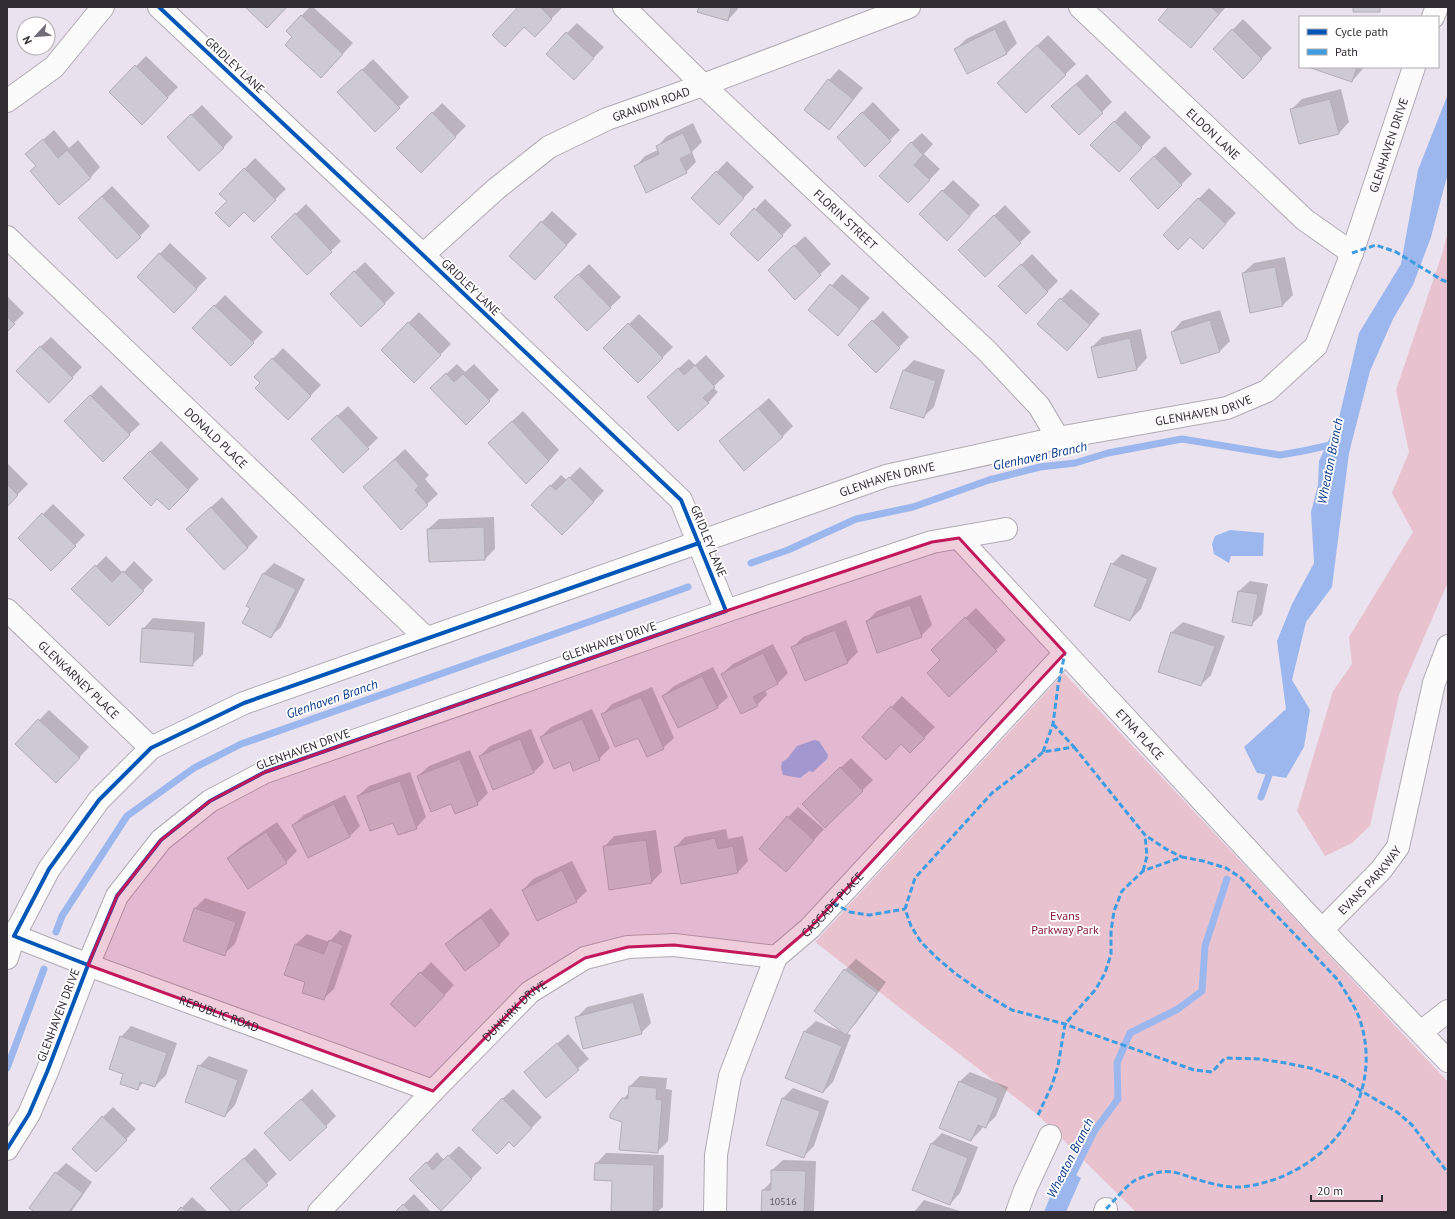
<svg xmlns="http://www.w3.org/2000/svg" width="1455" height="1219" viewBox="0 0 1455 1219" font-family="'PT Sans',sans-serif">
<rect width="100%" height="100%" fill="#eae2ee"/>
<path fill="#e8c3cf" d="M1448,231V582L1399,695L1370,826L1352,843L1325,856L1297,811L1333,691L1352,664L1349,637L1413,532L1392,493L1409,452L1396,390L1443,251Z
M1064,673L1448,1082V1212H1136L1038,1115L815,942Z"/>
<path fill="#9cb7ed" d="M1448,94V173L1431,237L1413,285L1393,319L1370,371L1349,453L1332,587L1306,622L1292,680L1310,710L1304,747L1286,778L1257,773L1244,747L1286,709L1277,641L1292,604L1314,563L1311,512L1318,485L1319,461L1339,418L1359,333L1401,264L1418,170Z
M1230,530L1264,533L1263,556H1231L1229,563L1214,554L1212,544L1215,536Z
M814,740L819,741L828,755L827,759L813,772L809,771L800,778L783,775L781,768L782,762L787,759L797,746Z
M1062,1167L1081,1178L1066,1212H1044Z"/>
<path fill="#0003" d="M310,7H313L353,43L331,67L294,37L301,16Z
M520,7H561L562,8L545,25H524Z
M700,7H738V9L728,20Z
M1170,7H1226L1191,46Z
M1243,19L1272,48L1243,77L1214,49Z
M1005,20L1017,43L1006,54L956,49L966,39Z
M577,23L604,47L584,68L567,33Z
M1048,35L1076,64L1026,112L1009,73Z
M146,56L178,87L142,123L111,92Z
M373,59L409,97L375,130L339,92Z
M1311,67H1363L1362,70L1352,81Z
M839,69L863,88L839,118L829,128V80Z
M1087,74L1112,102L1102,112L1063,95Z
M1341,89L1349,122L1339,133L1300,143L1291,110L1302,99Z
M873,102L900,130L865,165L838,137Z
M442,103L466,126L421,171L398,148Z
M202,105L233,137L223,148L178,127Z
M1125,111L1151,137L1119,171L1092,144Z
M693,123L702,142L692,152L696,162L686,172L635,167L645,156L658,150L657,147L667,136Z
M54,130L69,148L78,140L100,167L90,178L37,166L27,154Z
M922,133L933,144L924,154L940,169L908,202L911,143Z
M1165,146L1192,174L1158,207L1141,169Z
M255,158L286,189L254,220L244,210L228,201L220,194Z
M727,161L754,187L729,213L692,198Z
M953,180L980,205L957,229L920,214Z
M112,186L150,226L140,236L89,208Z
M1209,188L1236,213L1213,237L1164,235Z
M765,199L792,225L758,260L731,234Z
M306,204L341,241L331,251L272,237Z
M1005,205L1031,232L985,276L970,239Z
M552,211L577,234L545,269L510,256Z
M805,236L831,264L795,298L779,260Z
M170,243L207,278L174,312L138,277Z
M1032,254L1058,281L1026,313L1000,286Z
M1285,257L1293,295L1283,305L1243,273L1254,263Z
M365,262L395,293L384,304L341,284Z
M589,264L621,297L587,330L555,297Z
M842,274L870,298L838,334L810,310Z
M1071,289L1100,314L1077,340L1061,299Z
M225,295L263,332L231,365L193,328Z
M7,296L24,313L7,330Z
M1220,310L1230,341L1220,351L1172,332L1182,321Z
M883,311L909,337L876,371L849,345Z
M419,312L451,344L414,381L382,350Z
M639,314L673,347L638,382L605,348Z
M1141,329L1147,358L1137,369L1092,347L1102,337Z
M51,337L82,367L59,392L40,347Z
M283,348L321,385L288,419L261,383L255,377Z
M706,355L725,376L713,387L718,392L708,403L658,387L689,359L695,365Z
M914,360L945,370L934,407L923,417L904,370Z
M457,364L465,372L474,364L499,390L466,424L431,388Z
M101,385L140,424L103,460L65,421Z
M769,398L793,426L782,437L720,441Z
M348,406L378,438L343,471L323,429Z
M523,411L559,450L549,461L499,433Z
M161,441L199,479L169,509L157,498L124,478Z
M405,449L429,475L425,479L438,494L401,528L375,477Z
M7,463L28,484L7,505Z
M580,467L604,491L572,524L532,505L561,475L567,480Z
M222,497L258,537L247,548L198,519Z
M53,504L85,535L51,570L19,538Z
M494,517L495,549L485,559L430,561L428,529L439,519Z
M1122,554L1157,568L1141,609L1130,620L1112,564Z
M106,556L123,573L134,561L153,580L109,625L73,589Z
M274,563L305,579L281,627L270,637L251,607L247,605L264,573Z
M1250,581L1268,584L1262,614L1251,625L1233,621L1239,591Z
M921,595L932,625L921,636L867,621L877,611Z
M976,608L1006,640L996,650L941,660L932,650Z
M153,618L205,622L203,654L192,665L143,629Z
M846,620L858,652L848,662L805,679L793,647L803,637Z
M1183,622L1225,636L1211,675L1201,685L1159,671L1172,632Z
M773,644L788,673L777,684L765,690L767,695L757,705L722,674L733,664Z
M713,667L728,697L717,707L663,696L674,686Z
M652,687L674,738L663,748L639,736L602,715L612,704Z
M902,696L935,727L910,752L901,743L863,737Z
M592,709L610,748L599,759L570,761L541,737L551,727Z
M49,710L89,747L66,772L16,744Z
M531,729L544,762L534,772L493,788L480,756L490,746Z
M470,750L488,793L477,804L452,802L418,776L429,766Z
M851,758L873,780L825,827L813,793Z
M410,772L426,817L416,828L394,822L358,796L369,786Z
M345,795L360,826L350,836L293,825L304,815Z
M798,807L824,829L786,871L788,817Z
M277,822L297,851L286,862L248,887L228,858L239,848Z
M726,829L728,839L743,836L748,861L738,872L675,847L685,837Z
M656,830L662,872L652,882L604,847L614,836Z
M572,861L587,891L576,901L523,890L533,879Z
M205,898L246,912L235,944L224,954L184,940L195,908Z
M491,908L510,934L500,944L465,970L446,944L457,934Z
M340,930L352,935L334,989L323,999L307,982L296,944L307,934L329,942Z
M856,959L886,982L856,1023L846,1033L851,1035L833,1082L823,1092L787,1077L805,1031L816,1021L843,1032L815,1011L845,970Z
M431,962L454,985L425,1016L391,1004Z
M643,993L651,1023L641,1033L576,1018L587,1007Z
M131,1026L177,1043L166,1075L155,1086L144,1082L137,1089L125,1073L121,1037Z
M568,1034L589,1059L546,1096L525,1072Z
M209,1056L248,1070L235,1105L225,1116L199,1066Z
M970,1072L1008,1087L996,1116L985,1127L983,1126L981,1130L971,1140L959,1082Z
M640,1076L667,1078L666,1089L672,1090L668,1141L657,1152L623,1121V1099L629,1093L630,1086Z
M793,1088L829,1101L814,1146L804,1156L783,1098Z
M312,1089L336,1116L326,1126L276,1123Z
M513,1089L542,1117L514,1146L509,1141L502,1099Z
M113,1107L136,1129L106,1160L103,1117Z
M942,1133L978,1147L960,1193L950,1204L914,1190L932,1143Z
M459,1146L482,1168L441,1209L411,1179L437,1152L444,1160Z
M255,1148L277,1174L236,1212H233L222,1178Z
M606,1153L664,1155L663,1207L657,1212H612L613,1180L596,1164Z
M783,1160L816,1161L814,1211L812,1212H762L763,1190L772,1181V1170Z
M66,1163L92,1182L71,1212H36L56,1173Z
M414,1194L431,1212H396Z
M192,1197L208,1212H178Z
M924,1200L960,1211L959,1212H914Z"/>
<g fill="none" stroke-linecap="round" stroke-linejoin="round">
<path stroke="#9cb7ed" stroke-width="7" d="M751,563L788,550L856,519L913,507L989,480L1040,467L1075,463L1108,453L1182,439L1280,455L1303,451L1335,444
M1261,797L1272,767
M56,932L62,916L127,816L194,768L241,744L688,587
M7,1068L44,969
M1069,1182L1095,1130L1118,1099L1117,1063L1130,1033L1178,1009L1202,991L1205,946L1227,879"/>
</g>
<path fill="#cecad4" stroke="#b1aeb8" d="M245,7H287L267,28Z
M518,7H540L552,19L535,37L524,27L505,47L492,35Z
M699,7H731L728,21L697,12Z
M1169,7H1211L1219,14L1191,48L1158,20Z
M1353,7H1380V12H1353Z
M301,15L343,54L321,78L285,45L292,37L286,31Z
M995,29L1007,54L967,74L954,49Z
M1232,29L1262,59L1243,79L1213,49Z
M566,32L594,58L574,80L546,54Z
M1037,45L1066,75L1026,113L997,83Z
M135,65L168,98L142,125L109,92Z
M1308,67H1357L1352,82Z
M362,69L400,108L375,132L337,92Z
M828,79L853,99L829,130L804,110Z
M1076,84L1103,113L1079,135L1051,106Z
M1330,99L1339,134L1299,144L1290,109Z
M432,112L456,137L421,173L396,148Z
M862,112L891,141L865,167L837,137Z
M191,114L224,148L199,171L167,137Z
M1114,121L1142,148L1119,172L1090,145Z
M683,133L692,153L680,159L687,173L646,193L634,166L659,154L656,146Z
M43,139L58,158L67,150L91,178L59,205L30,171L36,166L25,154Z
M911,142L923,155L914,165L930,180L908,203L879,176Z
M1154,156L1182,185L1158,209L1130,179Z
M244,168L276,200L254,222L244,212L229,227L215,213L227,201L219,194Z
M716,171L744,198L719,225L691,198Z
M942,190L970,216L947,241L919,214Z
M102,196L141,237L117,259L78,218Z
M1198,198L1226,224L1203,249L1190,237L1178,250L1163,235Z
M754,208L783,236L758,261L730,234Z
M295,213L332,252L307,275L271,237Z
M994,215L1021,243L985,277L958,250Z
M541,221L567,245L535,280L509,256Z
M794,245L821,275L795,300L768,270Z
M159,253L197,289L174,313L137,277Z
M1021,264L1048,292L1026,314L998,286Z
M1275,267L1283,306L1250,313L1242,273Z
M354,271L385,304L361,327L330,294Z
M578,274L611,308L587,331L554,297Z
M830,284L860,309L838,336L808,310Z
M1060,298L1090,325L1067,351L1037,324Z
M214,305L254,343L231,366L192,328Z
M7,317L15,324L7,332Z
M872,320L900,348L876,373L848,345Z
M1210,320L1220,352L1181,364L1171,332Z
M408,322L441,355L414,383L381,350Z
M628,323L663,358L638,383L603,348Z
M1130,338L1137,370L1098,378L1091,347Z
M40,346L73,378L49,403L16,371Z
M272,358L311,396L288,420L255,388L260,383L254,377Z
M695,365L715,387L703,398L709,403L678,431L647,397L678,368L684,375Z
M903,370L936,381L924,418L890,408Z
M446,373L454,382L463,374L490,401L466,425L430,388Z
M90,395L130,435L103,462L64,421Z
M758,408L783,437L744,471L719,441Z
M337,415L369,449L343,473L311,439Z
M512,421L549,461L526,484L488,443Z
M150,451L189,490L169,510L157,499L151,506L123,478Z
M395,459L419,486L415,490L428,505L401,530L363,487Z
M569,477L594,502L562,535L531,505L550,485L556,490Z
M7,484L18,495L7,507Z
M211,507L248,548L224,570L186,529Z
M42,513L76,546L51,571L18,538Z
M484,527L485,560L429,562L427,529Z
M1111,563L1148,579L1130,621L1094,606Z
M95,565L112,582L123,571L144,591L109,626L71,589Z
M263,573L296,589L271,638L242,623L250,608L246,606Z
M1238,591L1258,594L1252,626L1232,622Z
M910,605L922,637L877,653L866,621Z
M965,617L997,651L949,697L927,673L940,660L931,650Z
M142,628L195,632L193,666L140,662Z
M835,630L848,663L805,681L791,647Z
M1171,632L1215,646L1201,686L1158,672Z
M763,653L778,684L753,697L758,706L741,714L721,674Z
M702,676L718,708L678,728L662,696Z
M641,697L664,749L647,757L638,738L615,747L601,714Z
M891,706L925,738L910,753L901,744L886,760L862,737Z
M38,719L80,758L56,783L15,744Z
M582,719L600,760L573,771L570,762L554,769L540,737Z
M520,739L534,773L493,790L479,756Z
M460,759L478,805L455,814L451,804L431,812L417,776Z
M840,767L863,791L825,828L802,804Z
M400,781L417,829L398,835L393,823L370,831L357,796Z
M334,804L350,837L308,858L292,825Z
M787,816L814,840L786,872L759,849Z
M266,832L287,863L248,889L227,858Z
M715,838L718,849L733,846L738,873L681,884L674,847Z
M646,840L652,883L609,890L603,846Z
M562,870L577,902L537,921L522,890Z
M194,908L236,922L225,956L183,941Z
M481,918L500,945L465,971L445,944Z
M329,940L343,945L324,1000L302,993L305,982L284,975L295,944L324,954Z
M844,969L877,993L846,1035L814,1011Z
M420,972L445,995L415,1027L390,1004Z
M633,1002L642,1034L583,1049L575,1017Z
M804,1031L842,1046L823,1093L785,1078Z
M120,1036L167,1053L155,1087L140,1082L138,1090L120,1084L123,1074L109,1069Z
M557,1043L579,1070L546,1098L524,1072Z
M198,1065L238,1080L225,1117L185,1102Z
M959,1081L998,1098L986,1128L978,1125L971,1141L939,1128Z
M629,1086L657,1088L656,1099L662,1100L658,1153L619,1150L622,1122L610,1118V1114L622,1098L628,1099Z
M502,1098L532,1128L514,1147L509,1142L497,1154L472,1130Z
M782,1098L820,1111L804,1158L766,1145Z
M301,1099L327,1127L290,1161L264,1133Z
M102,1116L127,1140L96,1172L72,1149Z
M931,1143L968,1158L950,1205L912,1190Z
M448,1155L472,1179L441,1211L409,1179L426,1162L433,1170Z
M244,1158L268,1185L237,1212H232L210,1188Z
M595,1163L654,1165L653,1212H611L612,1181L594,1180Z
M771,1170L806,1171L804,1212H761L762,1190H771Z
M55,1172L83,1193L69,1212H35L29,1208Z
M403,1204L411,1212H395Z
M181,1207L187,1212H176Z"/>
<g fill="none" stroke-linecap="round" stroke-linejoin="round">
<g stroke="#b1aab4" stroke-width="24">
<g id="minor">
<path d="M159,7L423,255L681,500L726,611"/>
<path id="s1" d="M624,7L703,85L987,351L1039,406L1058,438"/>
<path id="s2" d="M1080,7L1305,220L1352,253"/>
<path d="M1433,17L1437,7"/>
<path d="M7,101L54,67L103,7"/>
<path id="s3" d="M7,237L426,638"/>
<path id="s4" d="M423,255L496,189L549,147L607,119L703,85L909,7"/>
<path id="s5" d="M959,538L1322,930L1448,1061"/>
<path id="s6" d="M7,610L151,748"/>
<path id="s7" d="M1322,930L1381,870L1398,847L1434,683L1448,646"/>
<path id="s8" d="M7,933L88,965L433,1091"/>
<path id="s9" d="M7,958L14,936L49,869L99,800L151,748L244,703L886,476L1058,438L1227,408L1267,391L1316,346L1352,253L1414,67"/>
<path d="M1421,1032L1448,1011"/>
<path d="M7,1149L29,1114L47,1072L88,965L117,896L161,840L210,801L265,772L726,611L932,542L1006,529"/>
<path id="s10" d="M319,1212L433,1091L530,992L585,958L628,947L674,945L776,957"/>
<path id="s11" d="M715,1212L716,1155L730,1076L776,957L810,928L1065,653"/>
<path d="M1017,1212L1025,1190L1050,1136"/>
<path d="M1105,1212L1106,1209"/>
</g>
</g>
<use href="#minor" stroke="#fcfbfc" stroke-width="22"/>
<path stroke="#3e9ce2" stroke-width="3" stroke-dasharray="6 3" stroke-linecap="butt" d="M1352,253L1376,245L1396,252L1442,280L1448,282
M1053,724L1074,747L1043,752L1026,767L992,793L915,878L905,909L911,926L921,942L937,958L956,974L986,995L1012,1010L1065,1024L1083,1031L1194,1070L1212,1072L1225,1058L1259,1059L1286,1063L1310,1068L1339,1078L1397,1112L1412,1125L1448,1173
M1074,747L1145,835L1166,849L1182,857
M1043,752L1053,724L1058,686L1065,653
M1143,871L1147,856L1145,835
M833,903L850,912L869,915L905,909
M1038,1115L1052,1085L1058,1066L1065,1024L1096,989L1105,973L1111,954V931L1114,911L1122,891L1143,871L1182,857L1203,861L1226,868L1241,878L1338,980C1346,993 1355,1006 1360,1020C1387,1103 1322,1179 1240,1187C1224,1188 1205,1182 1190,1177C1181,1174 1170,1170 1160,1172C1153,1174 1141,1177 1134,1181C1125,1187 1114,1201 1106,1209"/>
<g stroke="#fff" stroke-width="6">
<path id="cycleway" d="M88,965L14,936L49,869L99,800L151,748L244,703L699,543
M7,1149L29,1114L47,1072L88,965L117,896L161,840L210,801L265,772L726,611L681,500L423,255L159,7"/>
</g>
<use href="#cycleway" stroke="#0057b8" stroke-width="4"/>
</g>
<path fill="#c2185b" fill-opacity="0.2" stroke="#c2185b" stroke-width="3" stroke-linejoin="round" d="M959,538L1065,653L810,928L776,957L674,945L628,947L585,958L530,992L433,1091L88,965L117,896L161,840L210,801L265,772L726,611L932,542Z"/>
<g text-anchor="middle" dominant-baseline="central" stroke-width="3.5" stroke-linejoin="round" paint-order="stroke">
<g font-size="10" fill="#5b555e">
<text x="783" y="1201">10516</text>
</g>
<g font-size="12" fill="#322c35" stroke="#fff">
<text transform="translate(235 65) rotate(43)">GRIDLEY LANE</text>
<text stroke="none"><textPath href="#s4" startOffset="277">GRANDIN ROAD</textPath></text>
<text stroke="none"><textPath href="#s2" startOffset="184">ELDON LANE</textPath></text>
<text stroke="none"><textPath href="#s9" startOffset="1713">GLENHAVEN DRIVE</textPath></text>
<text stroke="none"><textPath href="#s1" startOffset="307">FLORIN STREET</textPath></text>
<text transform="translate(471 287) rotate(44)">GRIDLEY LANE</text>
<text stroke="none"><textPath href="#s9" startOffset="1366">GLENHAVEN DRIVE</textPath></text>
<text stroke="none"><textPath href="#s3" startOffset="290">DONALD PLACE</textPath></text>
<text stroke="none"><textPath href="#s9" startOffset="1042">GLENHAVEN DRIVE</textPath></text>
<text transform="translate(709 541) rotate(68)">GRIDLEY LANE</text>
<text transform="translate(609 641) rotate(-19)">GLENHAVEN DRIVE</text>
<text stroke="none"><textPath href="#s6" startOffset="100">GLENKARNEY PLACE</textPath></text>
<text stroke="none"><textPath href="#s5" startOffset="267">ETNA PLACE</textPath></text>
<text transform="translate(303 749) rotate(-20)">GLENHAVEN DRIVE</text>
<text stroke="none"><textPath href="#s7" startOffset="69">EVANS PARKWAY</textPath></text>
<text stroke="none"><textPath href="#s11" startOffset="342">CASCADE PLACE</textPath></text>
<text stroke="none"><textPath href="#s10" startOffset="281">DUNKIRK DRIVE</textPath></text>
<text stroke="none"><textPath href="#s8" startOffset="227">REPUBLIC ROAD</textPath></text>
<text transform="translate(58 1015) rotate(-69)">GLENHAVEN DRIVE</text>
</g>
<g font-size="12" fill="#88193f" stroke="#fff">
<text x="1065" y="915">Evans<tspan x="1065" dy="14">Parkway Park</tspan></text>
</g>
<g font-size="13" font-style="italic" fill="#08388b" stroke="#fff">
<text transform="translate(1040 456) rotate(-12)">Glenhaven Branch</text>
<text transform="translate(1330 461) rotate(-79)">Wheaton Branch</text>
<text transform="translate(332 699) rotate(-19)">Glenhaven Branch</text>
<text transform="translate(1070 1158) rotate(-63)">Wheaton Branch</text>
</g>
</g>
<rect width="1455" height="1219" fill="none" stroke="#322c35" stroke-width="16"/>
<rect x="1299" y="16" width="140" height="52" fill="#ffffff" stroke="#adabae"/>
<rect x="1307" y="29" width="20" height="6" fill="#0057b8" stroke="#adabae"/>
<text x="1335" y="36" font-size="12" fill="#322c35">Cycle path</text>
<rect x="1307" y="49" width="20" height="6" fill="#3e9ce2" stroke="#adabae"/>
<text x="1335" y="56" font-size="12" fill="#322c35">Path</text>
<g transform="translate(36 36) rotate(244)"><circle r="19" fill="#ffffff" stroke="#adabae"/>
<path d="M0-3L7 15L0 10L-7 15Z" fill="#726c76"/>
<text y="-6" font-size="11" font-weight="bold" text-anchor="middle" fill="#322c35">N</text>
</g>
<path d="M1311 1195v6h71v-6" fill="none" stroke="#322c35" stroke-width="2"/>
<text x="1317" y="1195" font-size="12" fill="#322c35" stroke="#ffffff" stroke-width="3" paint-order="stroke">20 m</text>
</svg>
